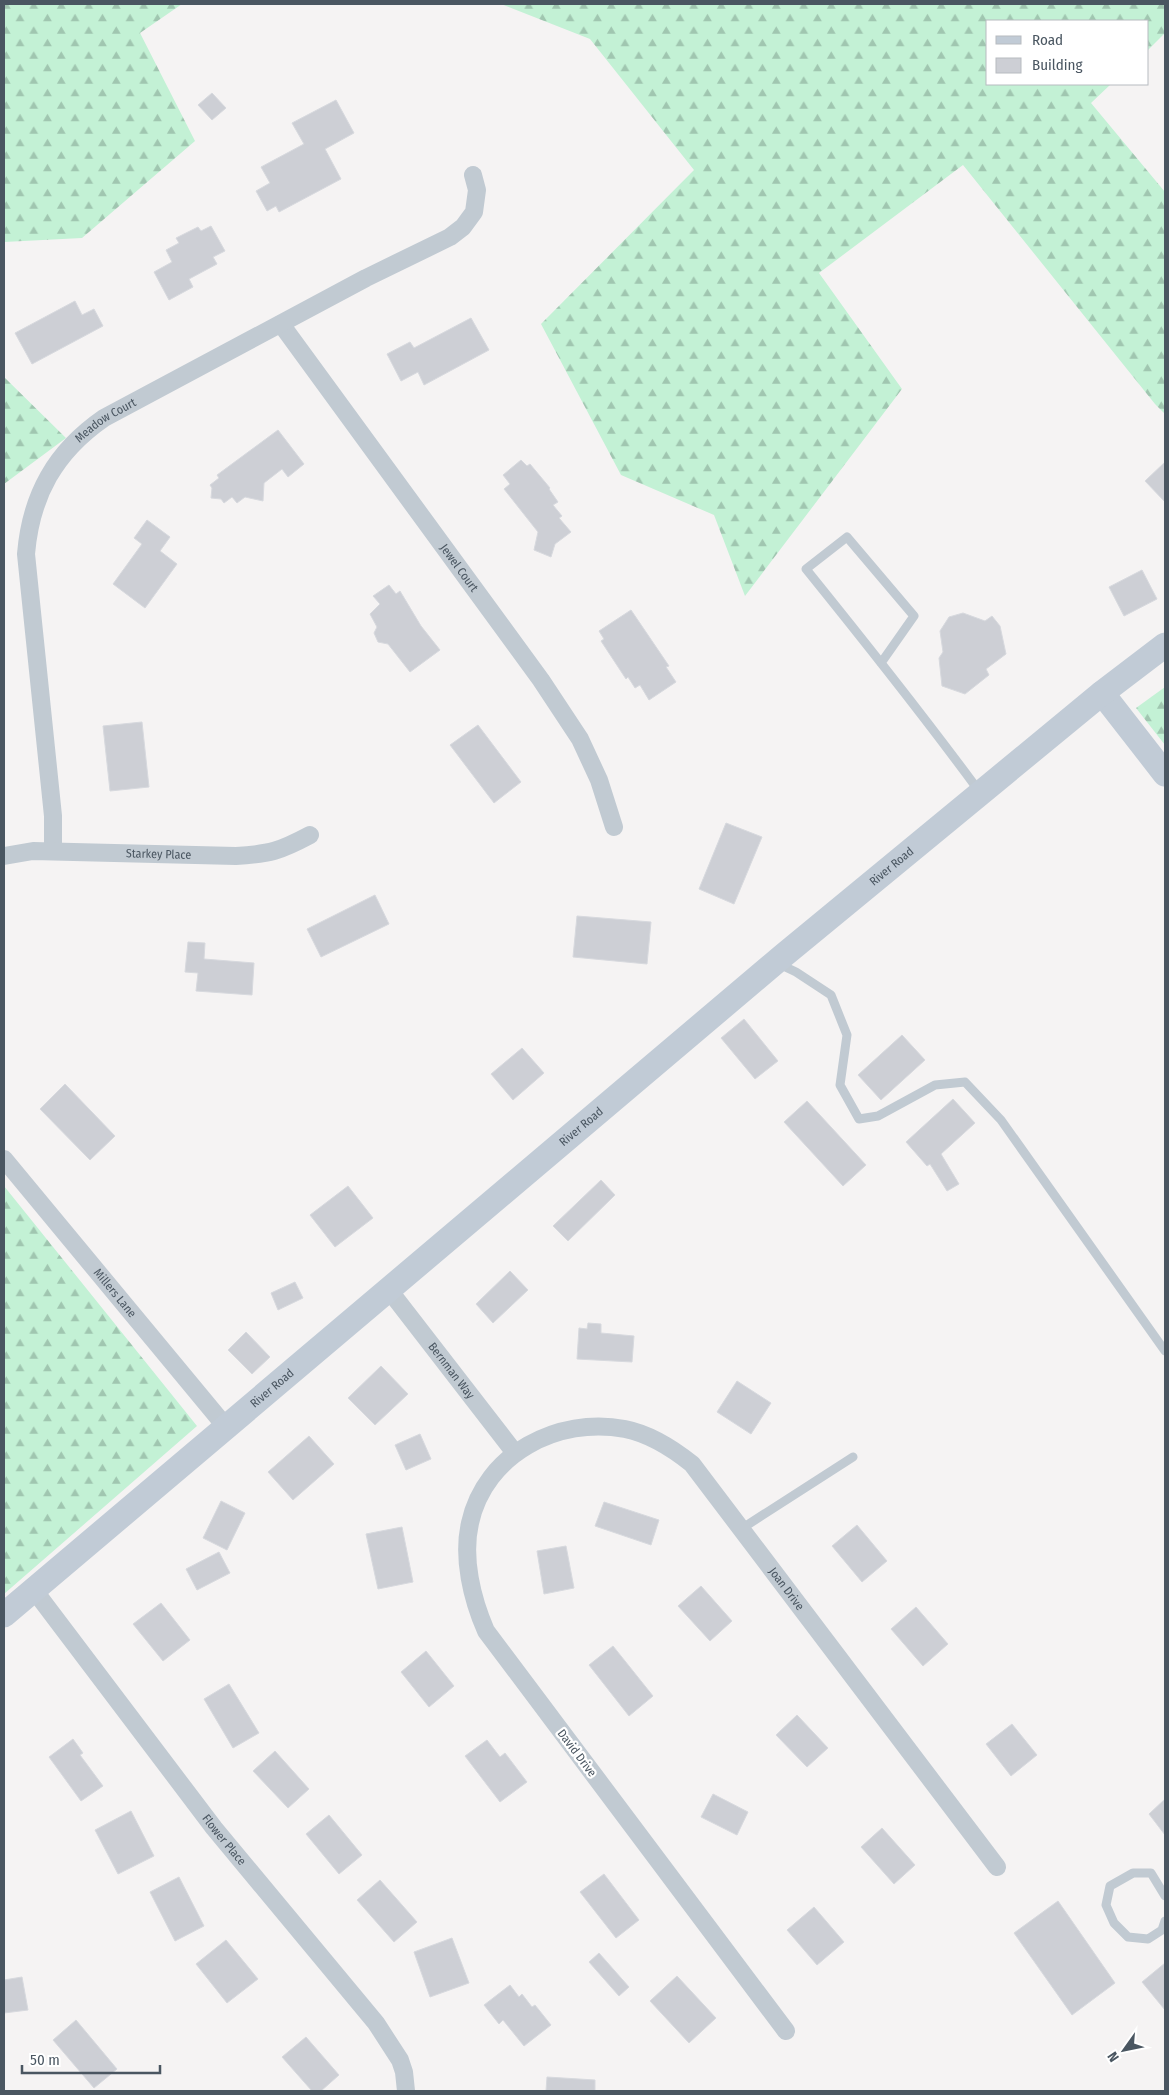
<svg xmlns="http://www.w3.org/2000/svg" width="1169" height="2095" viewBox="0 0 1169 2095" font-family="'Fira Sans Condensed',sans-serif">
<defs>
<pattern id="forest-firs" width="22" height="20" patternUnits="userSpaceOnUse" patternTransform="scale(1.25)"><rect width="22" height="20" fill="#c3f1d5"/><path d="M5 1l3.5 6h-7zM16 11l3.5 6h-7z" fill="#a0c6b0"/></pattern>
</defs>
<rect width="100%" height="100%" fill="#f5f3f3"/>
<path fill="url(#forest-firs)" d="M4,4H182L140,33L195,141L82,238L4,242Z
M501,4H1165V33L1148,50V21H988V84H1111L1091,103L1165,192V414L1155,404L963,165L819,273L902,389L745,596L714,515L621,475L541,324L694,170L590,39Z
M4,377L66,438L4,484Z
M1165,687V745L1136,708Z
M4,1186L197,1426L4,1594Z"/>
<path fill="#cdcfd5" stroke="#d7d9de" d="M212,93L226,108L212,120L198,105Z
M336,100L354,133L325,149L341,179L279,212L276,206L267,211L256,191L270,183L261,167L304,144L292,123Z
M211,226L225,251L213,257L217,264L189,279L193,287L169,300L154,272L172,262L166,250L179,243L176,238L198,227L201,231Z
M75,301L82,315L94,309L103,326L32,364L15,333Z
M471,318L489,350L424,385L418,372L401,381L387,354L410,342L414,348Z
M278,430L304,464L288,477L282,469L264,483L263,501L245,497L237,503L232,497L224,503L221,499L211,498L212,488L210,485L219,478L217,475Z
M521,460L527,466L530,464L550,488L549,489L558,502L553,505L562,516L559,518L571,532L555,544L551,557L534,550L538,532L504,489L510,484L503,475Z
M1165,462V502L1145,481Z
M147,520L170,537L160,551L177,564L145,608L113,584L142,544L134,538Z
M1142,570L1157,599L1124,616L1109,587Z
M389,585L396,594L400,591L421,626L440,650L410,672L388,644L378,642L374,633L377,627L370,614L380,604L373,596Z
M631,610L669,666L666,667L676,682L649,700L640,685L635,688L628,677L626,679L601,641L604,639L599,631Z
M963,613L985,621L992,616L1000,626L1006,654L986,669L989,675L965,694L942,686L939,658L943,652L940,631L949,617Z
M142,722L149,787L110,791L103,726Z
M478,725L521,782L494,803L450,745Z
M726,823L762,837L734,904L699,889Z
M375,895L389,924L321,957L307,929Z
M577,916L651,922L647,964L573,957Z
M188,942L205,943L204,959L254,963L252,995L196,991L198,973L185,972Z
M744,1019L778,1061L755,1079L721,1038Z
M902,1035L925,1060L881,1100L858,1075Z
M522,1048L544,1073L513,1100L491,1074Z
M65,1084L115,1136L90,1160L40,1109Z
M953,1099L975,1123L941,1154L959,1184L947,1191L930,1164L927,1166L906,1142Z
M807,1101L866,1165L843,1186L784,1122Z
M601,1180L615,1195L568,1241L553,1226Z
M348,1186L373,1218L335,1247L310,1215Z
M510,1271L528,1290L493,1323L476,1304Z
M295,1282L303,1298L278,1310L271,1293Z
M588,1323L601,1324V1333L634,1336L632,1362L577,1359L579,1328L587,1329Z
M246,1332L270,1357L252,1374L228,1350Z
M381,1366L408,1394L375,1425L348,1398Z
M737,1381L771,1403L751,1434L717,1412Z
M420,1434L431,1459L406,1470L395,1445Z
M309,1436L334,1464L293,1500L268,1472Z
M221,1501L245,1513L227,1550L203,1538Z
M604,1502L659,1520L651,1545L595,1526Z
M857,1525L887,1561L862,1582L832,1546Z
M402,1527L413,1582L378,1589L366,1534Z
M566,1546L574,1588L544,1594L537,1551Z
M219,1552L230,1573L197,1590L186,1569Z
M701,1586L732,1621L710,1641L678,1606Z
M161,1603L190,1640L163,1661L133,1624Z
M916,1607L948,1644L923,1666L891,1629Z
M613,1646L653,1696L629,1716L589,1665Z
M426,1651L454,1686L429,1707L401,1672Z
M229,1684L259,1733L233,1748L204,1699Z
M797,1715L828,1748L807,1767L776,1735Z
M1012,1724L1037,1755L1011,1776L986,1744Z
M73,1739L83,1753L80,1755L103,1786L81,1801L49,1757Z
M487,1740L500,1757L505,1753L527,1782L500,1802L465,1756Z
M275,1751L309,1789L288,1808L253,1771Z
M713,1794L748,1812L737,1835L701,1817Z
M1165,1799V1835L1149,1814Z
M131,1811L154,1856L118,1874L95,1830Z
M329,1815L362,1855L339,1874L306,1834Z
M882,1828L915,1865L894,1884L861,1847Z
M604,1874L639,1920L616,1938L580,1892Z
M179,1877L204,1926L175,1941L150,1892Z
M380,1880L417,1922L394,1942L357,1900Z
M1058,1901L1115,1983L1072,2015L1014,1933Z
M814,1907L844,1942L817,1965L787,1930Z
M452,1938L469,1983L430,1997L414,1952Z
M226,1940L258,1979L227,2003L196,1964Z
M599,1953L629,1987L619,1996L589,1962Z
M1165,1963V2010L1142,1982Z
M677,1976L716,2018L689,2043L650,2001Z
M22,1977L28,2010L4,2013V1980Z
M510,1985L519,1997L522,1994L532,2007L535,2005L551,2025L524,2046L503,2020L499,2024L484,2005Z
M76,2020L117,2069L94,2088L53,2040Z
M306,2037L339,2075L321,2091H312L282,2057Z
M547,2077L595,2080V2091H546Z"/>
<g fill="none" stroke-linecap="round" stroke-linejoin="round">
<path stroke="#c1cad2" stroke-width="9" d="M881,663L914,616L847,537L806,569C865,642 923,715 979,791
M777,963L796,972L831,995L847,1035L840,1085L859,1119L878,1116L935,1085L965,1082L1001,1120L1165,1351
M741,1529L853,1457
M1165,1896L1151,1873H1133L1110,1886L1106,1905L1114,1923L1128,1937L1148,1939L1162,1930L1165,1921"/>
<g stroke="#c1cad2" stroke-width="18">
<path id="s1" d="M281,324L541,680L580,739L599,780L614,827"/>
<path id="s2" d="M53,851V816L26,554C31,495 55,452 104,418L366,278L450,237L463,227L474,212L477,190L473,175"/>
<path id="s3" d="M4,856L33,851L236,856C270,854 280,851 310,835"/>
<path id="s4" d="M4,1159L226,1427"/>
<path id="s5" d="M389,1290L515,1453"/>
<path id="s6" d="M34,1590L214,1828L376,2023L400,2060L404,2072L406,2091"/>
<path id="s7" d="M786,2031L486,1631C472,1599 462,1558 470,1523C485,1454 558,1416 625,1429C650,1434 672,1448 692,1464L997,1867"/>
</g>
<g stroke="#c1cbd6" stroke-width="25">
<path d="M1102,693L1165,774"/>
<path id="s8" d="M4,1615L784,955L1102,693L1165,645"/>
</g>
</g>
<g text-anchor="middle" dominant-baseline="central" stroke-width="4.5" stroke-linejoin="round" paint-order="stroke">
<g font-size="12" fill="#4a5661" stroke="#fff">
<text stroke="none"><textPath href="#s2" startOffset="461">Meadow Court</textPath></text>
<text stroke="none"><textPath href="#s1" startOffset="302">Jewel Court</textPath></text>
<text stroke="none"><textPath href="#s3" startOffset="155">Starkey Place</textPath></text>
<text stroke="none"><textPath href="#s8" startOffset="1161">River Road</textPath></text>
<text stroke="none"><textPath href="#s8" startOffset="756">River Road</textPath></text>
<text stroke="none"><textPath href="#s4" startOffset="174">Millers Lane</textPath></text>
<text stroke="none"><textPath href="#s5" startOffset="102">Bernman Way</textPath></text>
<text stroke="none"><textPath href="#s8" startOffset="351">River Road</textPath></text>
<text stroke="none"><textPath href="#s7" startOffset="1044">Joan Drive</textPath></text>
<text transform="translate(577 1753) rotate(53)">David Drive</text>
<text stroke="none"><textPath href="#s6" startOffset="314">Flower Place</textPath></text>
</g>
</g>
<rect width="1169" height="2095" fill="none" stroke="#4a5661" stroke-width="10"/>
<rect x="986" y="20" width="162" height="65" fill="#ffffff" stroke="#b7bbc0"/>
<rect x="996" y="36" width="25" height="8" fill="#c1cbd6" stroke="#b7bbc0"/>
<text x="1032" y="45" font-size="15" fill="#4a5661">Road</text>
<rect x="996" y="58" width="25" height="15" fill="#cdcfd5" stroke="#b7bbc0"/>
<text x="1032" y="70" font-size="15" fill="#4a5661">Building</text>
<g transform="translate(1124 2050) rotate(237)" stroke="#ffffff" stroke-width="4" paint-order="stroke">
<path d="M0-4L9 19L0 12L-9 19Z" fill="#4a5661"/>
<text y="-8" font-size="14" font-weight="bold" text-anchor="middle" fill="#4a5661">N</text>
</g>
<path d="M22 2065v8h138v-8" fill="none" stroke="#4a5661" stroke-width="2.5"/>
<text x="30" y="2065" font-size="15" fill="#4a5661" stroke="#ffffff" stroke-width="4" paint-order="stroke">50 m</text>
</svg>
